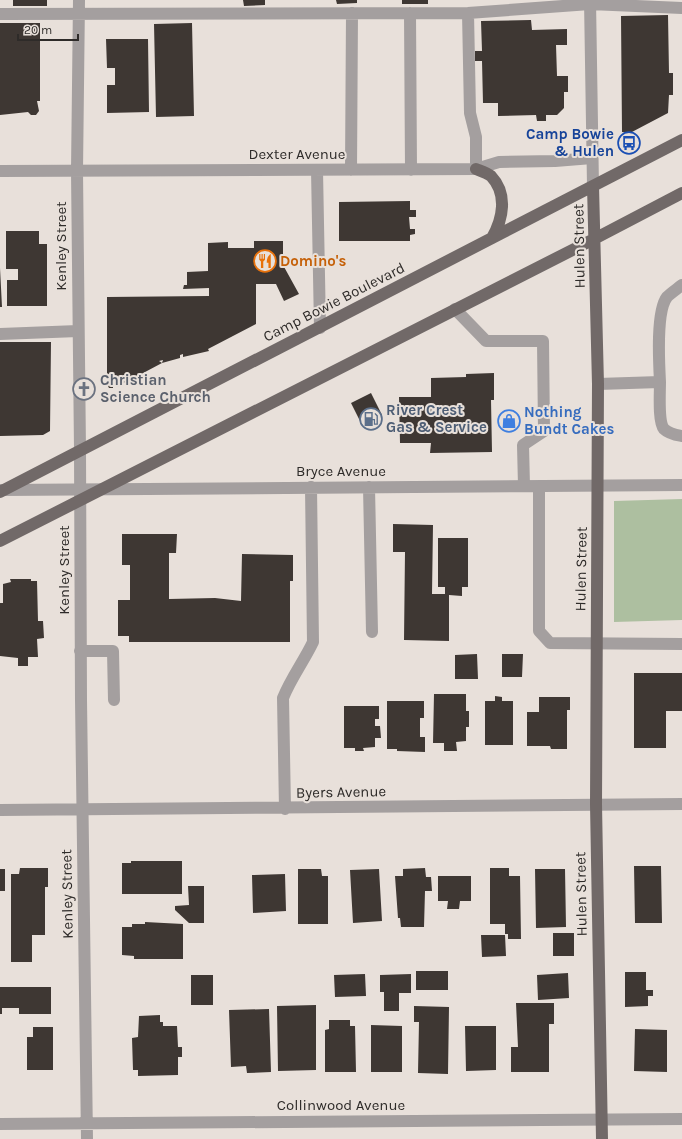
<svg xmlns="http://www.w3.org/2000/svg" width="682" height="1139" viewBox="0 0 682 1139" font-family="Karla,sans-serif">
<rect width="100%" height="100%" fill="#e8e0da"/>
<path fill="#adbfa0" d="M682,499V620L614,622V501Z"/>
<path fill="#3e3733" d="M13,0H47V6H13Z
M243,0H265V5L244,6Z
M336,0H357V3L337,4Z
M402,0H428V4H402Z
M668,15L669,73H673V95H669L668,113L630,133L622,132L621,16Z
M531,20L532,30L567,29V45H556L557,76H568V92H564V108L557,115H546V121H537L536,115L498,116V103H483L482,61H475V51H482L481,21Z
M0,23H40V101H37L39,111L36,115H31L28,112L0,115Z
M192,23L194,116L156,117L154,24Z
M106,39H148L149,112L107,113V85H115V68H107Z
M410,201V210H416V217H409L410,229H415V234L410,235V241H339V202Z
M6,231H39V244H47V306H7V280H18V269H6Z
M254,241H283V265L299,294L284,301L276,284H256V324L208,349L209,351L183,357V354L180,355V358L162,363L163,360L159,361L162,363L130,380L129,377L127,378L129,380L117,387L116,384L113,385V388H109L107,384V297L209,296V288L183,289L184,285H187V272L208,271V243L228,242V248H254Z
M0,268L2,307H0Z
M0,342H51L50,431L43,435L0,436Z
M494,373V400H491L492,452L430,453L431,443H400L399,397H431V378L466,377V374Z
M371,393L382,415L362,425L351,403Z
M393,524L433,525L432,594H445V587H438V538H468V587H462V596L449,595V641L404,640L405,552H393Z
M122,534H177L176,553H169V599L215,598L241,601L242,554L293,555V581H290V642H129V636H118V600H130V565H122Z
M10,579H31V581H37L38,621H43L44,638L37,639L38,657H28V666H18V658L0,656V603H3V584L11,582Z
M477,654L478,679H455V655Z
M502,654H523L522,677H502Z
M634,673H682V711H666V748H634Z
M434,694H466V711H469V727H466V741L456,742L457,751H444V743H433Z
M495,696L502,697V701H513V745H485V701H495Z
M539,697H570V710H567V749H551L550,746H527V712H539Z
M387,701H424V718H420V737H425V752L397,751V749H387Z
M344,706H379V719H375V726H380L381,738H375V747L363,748L364,751H355V748H344Z
M131,861H182V894H122V863H131Z
M634,866H661L662,923H635Z
M20,868H48V887H45V935H32V962H11V874H19Z
M425,868L426,877H431L432,891H425L424,927H401L400,918H398L395,876H403V869Z
M490,868H509V876H520L521,939H508V934H505V924H490Z
M0,869H5V891H0Z
M298,869H321L322,876H328V924H298Z
M379,869L382,921L353,923L350,870Z
M535,869H565L566,927L536,928Z
M285,874L286,911L253,913L252,875Z
M438,876H471V901H460L459,909H447L448,901H438Z
M188,886H204V923H189L175,910V906L189,905Z
M145,922L183,924V959H134V956L122,955V927H132V924H145Z
M553,933H574V956H553Z
M481,935H505L506,956L482,957Z
M416,971H448V990H416Z
M625,972H646V990H653V996H648V1006L625,1007Z
M568,973L569,998L538,1000L537,975Z
M365,974L366,996L335,997L334,975Z
M411,974V993H399V1011H384V992H380V975Z
M191,975H213V1005H191Z
M0,987H51V1014H19V1008H2V1014H0Z
M516,1003H554V1024H549V1072H511V1047H518Z
M316,1005V1070L278,1071L277,1006Z
M414,1006L449,1007L448,1074L418,1073L419,1022H414Z
M269,1009L271,1072L247,1073L246,1066L231,1067L229,1010Z
M160,1015V1022H163V1026H177L178,1047H182V1057H178V1075L138,1076V1070H133L132,1038L138,1037L139,1016Z
M329,1020H350V1026H355L356,1072H325V1030L329,1029Z
M371,1025L402,1026V1072H371Z
M465,1026H496V1070L466,1071Z
M33,1027H53V1070H27V1037H33Z
M635,1029L667,1030V1072L634,1071Z"/>
<g fill="none" stroke-linecap="round" stroke-linejoin="round">
<path stroke="#a49f9f" stroke-width="12" d="M79,0L77,171L80,450L81,700L87,1139
M590,0L593,186
M410,13L411,170
M468,13L470,113L476,137V169
M0,14L468,13L590,4L682,8
M317,170L320,328
M351,170L352,13
M0,171L476,169L499,162L555,161L592,158
M455,309L486,341H543L544,431L523,445L524,486
M0,334L78,331
M660,382C660,393 658,422 664,429C669,434 676,435 682,436
M598,384L660,382C659,363 656,311 667,297C671,293 677,289 682,285
M539,486V631L550,643L682,644
M369,487L372,632
M1,490L682,485
M80,651H113L114,700
M285,809L283,698C291,678 304,661 313,642L311,487
M0,810L682,804
M0,1124L682,1119"/>
<path stroke="#716968" stroke-width="12" d="M476,169C481,171 487,173 491,176C508,194 503,219 492,238
M593,186L598,384L596,804L602,1139
M0,492L682,140
M0,541L596,238L682,193"/>
</g>
<defs>
<g id="bus-ring" transform="scale(1.15)"><circle r="9.5" fill="#e8e0da" stroke="#1a4fb4" stroke-width="1.5"/><path d="M-5-6H5V4H4V6H2V4H-2V6H-4V4H-5ZM-3.5-4V0h7V-4ZM-3.5 1.2v1.5H-2V1.2ZM2 1.2v1.5H3.5V1.2Z" fill="#1a4fb4"/></g>
<g id="restaurant-ring" transform="scale(1.15)"><circle r="9.5" fill="#e8e0da" stroke="#e8710a" stroke-width="1.5"/><path d="M-5-6h1v4h1v-4h1v4h1v-4h1v5L-1.5 .5V6h-2V.5L-5-1ZM5-6V6H3V1.5H1.5Q1.5-4 5-6Z" fill="#e8710a"/></g>
<g id="church-ring" transform="scale(1.15)"><circle r="9.5" fill="#e8e0da" stroke="#6b7280" stroke-width="1.5"/><path d="M-1.2-6h2.4v3.5h3.3v2.4h-3.3V6h-2.4V-.1h-3.3v-2.4h3.3Z" fill="#6b7280"/></g>
<g id="fuel-ring" transform="scale(1.15)"><circle r="9.5" fill="#e8e0da" stroke="#5c6f8a" stroke-width="1.5"/><path d="M-5.5-6h7V0h2V4h1.3V-2.5L3-4.5l.8-.8L6-3V5H2.5V1h-1V6h-7ZM-4.2-4.7v3.2H.2V-4.7Z" fill="#5c6f8a"/></g>
<g id="shop-ring" transform="scale(1.15)"><circle r="9.5" fill="#e8e0da" stroke="#3f7fe0" stroke-width="1.5"/><path d="M-5-2.5h2.3a2.7 3.5 0 0 1 5.4 0H5L5.5 6h-11ZM-1.5-2.5h3a1.5 2.3 0 0 0-3 0Z" fill="#3f7fe0"/></g>
</defs>
<g fill-rule="evenodd">
<use href="#bus-ring" x="629" y="143"/>
<use href="#restaurant-ring" x="265" y="261"/>
<use href="#church-ring" x="84" y="389"/>
<use href="#fuel-ring" x="371" y="419"/>
<use href="#shop-ring" x="509" y="421"/>
</g>
<g text-anchor="middle" dominant-baseline="central" stroke-width="4" stroke-linejoin="round" paint-order="stroke">
<g font-size="15" font-weight="bold" fill="#164399" stroke="#e8e0da" text-anchor="end">
<text x="614" y="134">Camp Bowie<tspan x="614" dy="17">&amp; Hulen</tspan></text>
</g>
<g font-size="15" fill="#2e2b29" stroke="#e8e0da">
<text x="297" y="154">Dexter Avenue</text>
<text transform="translate(61 246) rotate(-90)">Kenley Street</text>
<text transform="translate(579 246) rotate(-91)">Hulen Street</text>
<text transform="translate(334 302) rotate(-27)">Camp Bowie Boulevard</text>
<text x="341" y="471">Bryce Avenue</text>
<text transform="translate(581 569) rotate(-89)">Hulen Street</text>
<text transform="translate(64 570) rotate(-90)">Kenley Street</text>
<text transform="translate(341 792) rotate(-1)">Byers Avenue</text>
<text transform="translate(67 894) rotate(-91)">Kenley Street</text>
<text transform="translate(581 894) rotate(-91)">Hulen Street</text>
<text x="341" y="1105">Collinwood Avenue</text>
</g>
<g font-size="15" font-weight="bold" fill="#c56008" stroke="#e8e0da" text-anchor="start">
<text x="280" y="261">Domino's</text>
</g>
<g font-size="15" font-weight="bold" fill="#5b616d" stroke="#e8e0da" text-anchor="start">
<text x="100" y="380">Christian<tspan x="100" dy="17">Science Church</tspan></text>
</g>
<g font-size="15" font-weight="bold" fill="#4e5e75" stroke="#e8e0da" text-anchor="start">
<text x="386" y="410">River Crest<tspan x="386" dy="17">Gas &amp; Service</tspan></text>
</g>
<g font-size="15" font-weight="bold" fill="#366cbe" stroke="#e8e0da" text-anchor="start">
<text x="524" y="412">Nothing<tspan x="524" dy="17">Bundt Cakes</tspan></text>
</g>
</g>
<path d="M18 34v6h60v-6" fill="none" stroke="#2e2b29" stroke-width="2"/>
<text x="24" y="34" font-size="12" fill="#2e2b29" stroke="#e8e0da" stroke-width="3" paint-order="stroke">20 m</text>
</svg>
